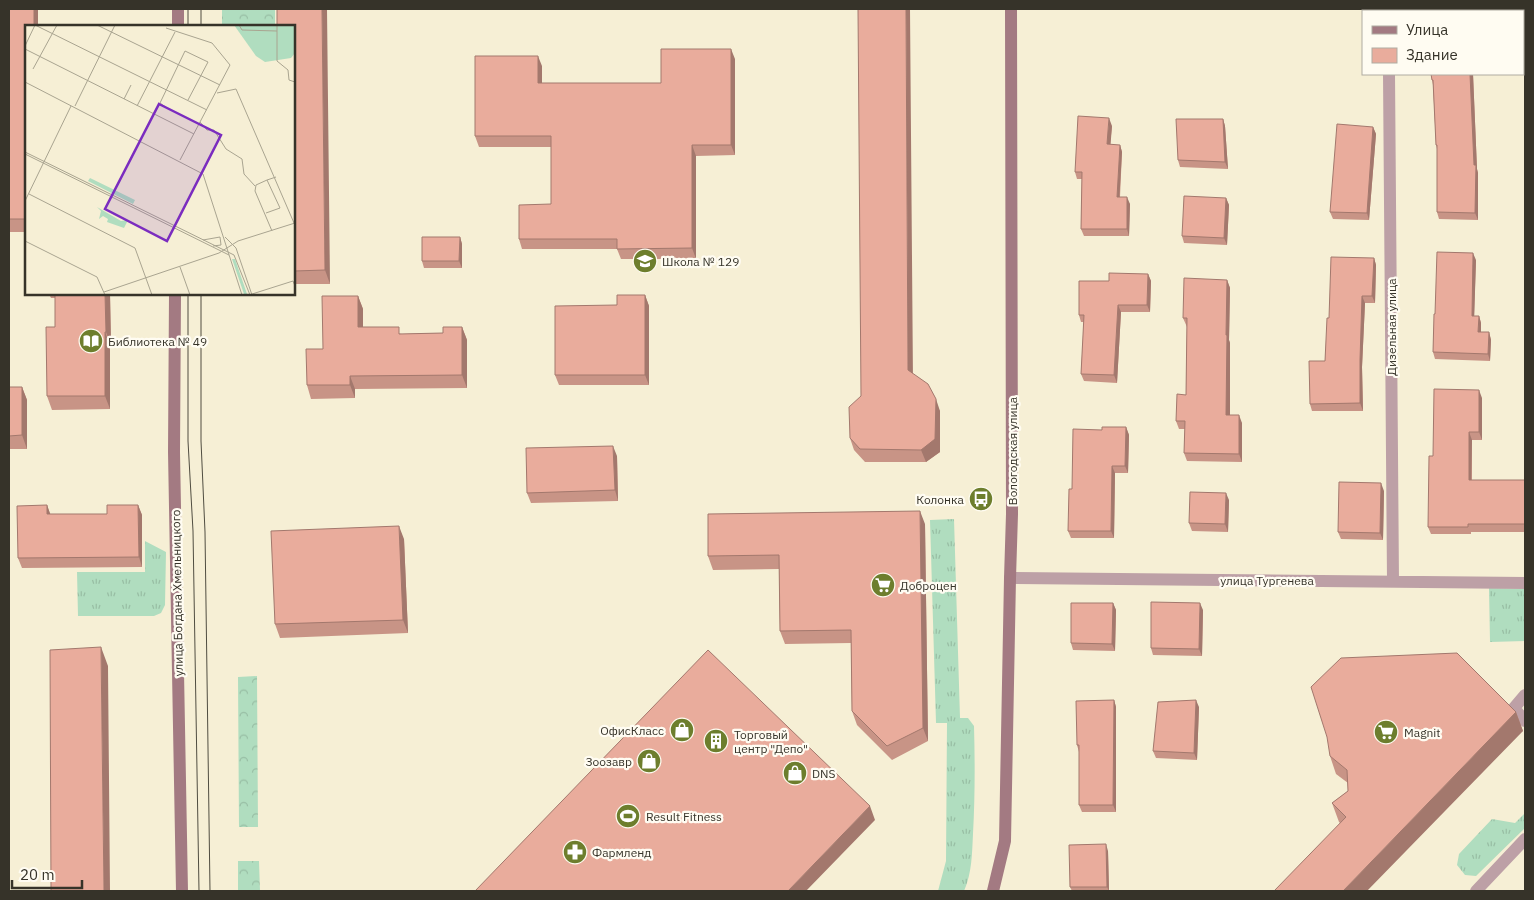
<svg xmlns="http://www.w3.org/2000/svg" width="1534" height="900" viewBox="0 0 1534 900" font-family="'IBM Plex Sans',sans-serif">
<defs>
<pattern id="grass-tufts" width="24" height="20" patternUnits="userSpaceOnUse" patternTransform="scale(1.25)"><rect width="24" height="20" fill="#b0ddbf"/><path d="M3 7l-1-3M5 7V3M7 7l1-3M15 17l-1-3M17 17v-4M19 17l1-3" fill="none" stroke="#98bea4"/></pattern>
<pattern id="forest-crowns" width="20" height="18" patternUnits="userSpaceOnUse" patternTransform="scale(1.25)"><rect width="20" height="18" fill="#b0ddbf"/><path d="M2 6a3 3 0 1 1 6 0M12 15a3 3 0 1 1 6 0" fill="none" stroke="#98bea4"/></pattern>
</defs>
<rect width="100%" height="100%" fill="#f6efd5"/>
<path fill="url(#grass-tufts)" d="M954,519L960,718H968L974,726C975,762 975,798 973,834C972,854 972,873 964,891H938L946,861L947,723H936L930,520Z
M145,541L166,552L165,605L161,613L154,616H78L77,572H145Z
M1489,588L1525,589V641L1490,642Z
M1525,813V828L1476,876L1465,875L1457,865L1459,854L1492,819L1515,823Z"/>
<path fill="url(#forest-crowns)" d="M222,9H275V26H222Z
M257,676L258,827H239L238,677Z
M238,861H259L260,891H238Z"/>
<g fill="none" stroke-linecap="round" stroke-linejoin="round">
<path stroke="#bda0a6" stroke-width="12" d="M1389,9V11
M1389,74L1393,581
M1010,578L1525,583
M1525,695L1514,708L1525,721
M1476,891L1525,839"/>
<path stroke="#a37a82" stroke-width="12" d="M178,26V9
M175,294L174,452L182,891
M993,891L1005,841L1010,578L1012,514L1011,9"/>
<path stroke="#504d41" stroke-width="1" d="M188,26V9
M201,26V9
M188,294V441L193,531L199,891
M201,294V441L205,532L210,891"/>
</g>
<path fill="#c89486" d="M9,9H38V26H26V232H9Z
M294,26L330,284H294Z
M735,59V155L696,156V259H621L617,249H522L519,239L551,204V147H479L475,136L542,66V83H661Z
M1431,74H1473L1477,169L1478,173V220L1439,219L1437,212V149L1436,145L1433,85L1432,80Z
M1223,119L1225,126L1228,169L1180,167L1178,160Z
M1112,126L1110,145H1120L1122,152L1120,197L1130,204L1129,236H1084L1081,229L1082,179H1077L1075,172Z
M1373,127L1376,134L1369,220L1333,219L1330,212Z
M1226,198L1229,205L1227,245L1184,243L1182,236Z
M460,237L462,244V268H424L422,261Z
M1374,258L1376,265L1375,303H1365L1362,367L1363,411H1312L1310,404L1325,361L1329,318Z
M1476,260L1474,316H1479L1481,323V332H1489L1491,340L1490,361L1435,359L1433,352L1435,314Z
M1148,274L1151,281L1150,312H1121L1117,383L1084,381L1081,374L1084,322H1081L1079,315L1109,281Z
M1227,280L1230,288L1229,340L1230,343V415L1242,423V462L1187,461L1184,453L1185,429H1179L1176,421L1186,395L1187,327L1183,318Z
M49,294H110L111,345H110V409L52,410L47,396L55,327V298H51Z
M645,295L649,306V385H559L555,375L617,305Z
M358,296L363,309V327L402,334L443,333L462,327L467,340V388L355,389V398L311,399L307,385L323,349Z
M913,374L940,411V452L926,462H865L854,450L850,438L861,396Z
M9,387H22L27,400V449H9Z
M1482,398V440H1472V480H1525V532H1471V534H1431L1428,527L1433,456Z
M1126,427L1129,435L1128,473H1115L1114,538H1071L1068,531L1072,489L1102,430Z
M617,456L618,501L531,503L527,493Z
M1384,491L1383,540L1341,539L1338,532Z
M1229,500L1228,532L1192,531L1189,523Z
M47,505L50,514H107L138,505L142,515V567L22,568L18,558Z
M925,524L928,741L892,760L857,725L852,711L851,643L785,644L780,631L779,569L713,570L708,556Z
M404,539L408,633L280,638L275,624Z
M1113,603L1116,610L1115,651L1073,650L1071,643Z
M1203,610L1202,656L1153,655L1151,648Z
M1114,700L1116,707V812H1082L1079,805V752L1077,745Z
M1199,707L1197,760L1156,758L1153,751Z
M1516,712L1523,731L1340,823L1339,822L1332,803L1348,791V783L1336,774L1330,756Z
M1108,851L1109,891H1072L1070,887Z"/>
<path fill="#a3786d" d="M34,9H38V26H34Z
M322,9H327L330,284L325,270Z
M906,9H910L913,383L908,370Z
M731,49L735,59V155L731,145Z
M538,56L542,66V94L538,83Z
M1470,74H1473L1477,169L1478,173V220L1475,213L1474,165Z
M1109,118L1112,126L1110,151L1107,144Z
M1223,119L1225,126L1228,169L1225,162Z
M1373,127L1376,134L1369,220L1367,213Z
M692,145L696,156V259L692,248Z
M1120,145L1122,152L1119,204L1117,197Z
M1127,197L1130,204L1129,236L1127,229Z
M1226,198L1229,205L1227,245L1224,238Z
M460,237L462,244V268L459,261Z
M1473,253L1476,260L1474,323L1472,316Z
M1374,258L1376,265L1375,303L1372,296Z
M1148,274L1151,281L1150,312L1147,305Z
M1227,280L1230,288L1229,340L1230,343V423L1226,415V335Z
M105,294H110L111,345L106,332Z
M645,295L649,306V385L645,375Z
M358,296L363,309V341L358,327Z
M1362,296L1365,303L1362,367L1363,411L1360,403V360Z
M1118,305L1121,312L1117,383L1114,375Z
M1479,316L1481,323V339L1478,332Z
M462,327L467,340V388L462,375Z
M105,332L110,345V409L105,396Z
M1489,332L1491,340L1490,361L1488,354Z
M350,376L355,389V398L350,385Z
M22,387L27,400V449L22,435Z
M1479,390L1482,398V440L1479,432Z
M936,399L940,411V452L926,462L921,450Z
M1239,415L1242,423V462L1239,454Z
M1126,427L1129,435L1128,473L1125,466Z
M1469,432L1472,440L1471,488L1469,480Z
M613,446L617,456L618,501L615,490Z
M1112,466L1115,473L1114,538L1111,531Z
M1381,483L1384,491L1383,540L1380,533Z
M1226,493L1229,500L1228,532L1225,524Z
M47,505L51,516L47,514Z
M138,505L142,515V567L139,557Z
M920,511L925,524L928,741L923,728Z
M399,526L404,539L408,633L403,620Z
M1113,603L1116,610L1115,651L1112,644Z
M1200,603L1203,610L1202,656L1199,649Z
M101,647L108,666L110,891H104Z
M1114,700L1116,707V812L1113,805Z
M1196,700L1199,707L1197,760L1194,753Z
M1516,712L1523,731L1367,891H1343Z
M870,806L875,820L806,891H788Z
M1106,844L1108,851L1109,891L1107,887Z"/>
<path fill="#e9ac9c" stroke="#a3786d" d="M9,9H34V26H26V219H9Z
M277,9H322L325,270L294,271V26H277Z
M858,9H906L908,370L928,384L936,399L935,439L921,450L860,449L850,438L849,407L861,396Z
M1426,9H1460L1461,11H1426Z
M661,49H731V145H692V248L617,249V239H519V205L551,204V136H475V56H538V83H661Z
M1431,74H1470L1474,165H1476L1475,213L1437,212V145H1436L1433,80H1432Z
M1078,116L1109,118L1107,144L1120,145L1117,197H1127V229H1081L1082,172H1075Z
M1176,119H1223L1225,162L1178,160Z
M1337,124L1373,127L1367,213L1330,212Z
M1184,196L1226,198L1224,238L1182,236Z
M422,237H460L459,261H422Z
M1437,252L1473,253L1472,316H1479L1478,332H1489L1488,354L1433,352L1434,314H1435Z
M1331,257L1374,258L1372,296H1362L1360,360V403L1310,404L1309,361H1325L1327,318H1329Z
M1109,273L1148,274L1147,305H1118L1114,375L1081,374L1084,315H1079V281H1109Z
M1184,278L1227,280L1226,335H1227L1226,415H1239V454L1184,453L1185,421H1176L1177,394L1186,395L1187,318H1183Z
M55,294H105L106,332H105V396H47L46,327H55Z
M617,295H645V375H555V306L617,305Z
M322,296H358V327H399V334L443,333V327H462V375L350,376V385H307L306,349H323Z
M9,387H22V435L9,436Z
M1434,389L1479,390V432H1469V480H1525V524H1468V527H1428L1429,456H1433Z
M1102,427H1126L1125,466H1112L1111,531H1068L1069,489H1072L1073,429L1102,430Z
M613,446L615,490L527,493L526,448Z
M1339,482L1381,483L1380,533L1338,532Z
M1190,492L1226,493L1225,524L1189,523Z
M47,505V514H107V505H138L139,557L18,558L17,506Z
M920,511L923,728L887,746L852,711L851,630L780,631L779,555L708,556V514Z
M399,526L403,620L275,624L271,531Z
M1151,602L1200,603L1199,649L1151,648Z
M1071,603H1113L1112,644L1071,643Z
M101,647L104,891H51L50,650Z
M708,650L870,806L788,891H475Z
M1457,653L1516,712L1343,891H1274L1346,817L1332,803L1348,791L1347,770L1330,756L1327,737L1311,687L1341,658Z
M1114,700L1113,805H1079V745H1077L1076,701Z
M1196,700L1194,753L1153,751L1158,702Z
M1106,844L1107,887H1070L1069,845Z"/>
<defs>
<g id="school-disc" transform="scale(1.25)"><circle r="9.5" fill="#6d7e2d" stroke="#fffcf2"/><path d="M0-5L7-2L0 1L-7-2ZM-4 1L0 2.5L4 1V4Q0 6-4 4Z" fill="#fff"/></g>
<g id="library-disc" transform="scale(1.25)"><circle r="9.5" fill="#6d7e2d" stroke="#fffcf2"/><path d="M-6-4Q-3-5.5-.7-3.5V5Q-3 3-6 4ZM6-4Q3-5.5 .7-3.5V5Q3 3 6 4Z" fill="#fff"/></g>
<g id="bus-disc" transform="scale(1.25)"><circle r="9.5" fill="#6d7e2d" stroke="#fffcf2"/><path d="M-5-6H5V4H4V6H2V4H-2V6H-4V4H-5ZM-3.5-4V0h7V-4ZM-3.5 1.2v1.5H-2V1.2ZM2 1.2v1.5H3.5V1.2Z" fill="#fff"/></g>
<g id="supermarket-disc" transform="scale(1.25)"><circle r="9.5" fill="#6d7e2d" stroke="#fffcf2"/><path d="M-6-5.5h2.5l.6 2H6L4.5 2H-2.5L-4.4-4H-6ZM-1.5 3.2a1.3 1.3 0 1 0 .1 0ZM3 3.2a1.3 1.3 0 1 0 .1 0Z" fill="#fff"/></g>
<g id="shop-disc" transform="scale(1.25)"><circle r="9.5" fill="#6d7e2d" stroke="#fffcf2"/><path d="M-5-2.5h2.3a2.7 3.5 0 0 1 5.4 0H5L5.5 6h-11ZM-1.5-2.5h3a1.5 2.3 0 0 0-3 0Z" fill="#fff"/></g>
<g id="building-disc" transform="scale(1.25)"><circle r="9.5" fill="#6d7e2d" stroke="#fffcf2"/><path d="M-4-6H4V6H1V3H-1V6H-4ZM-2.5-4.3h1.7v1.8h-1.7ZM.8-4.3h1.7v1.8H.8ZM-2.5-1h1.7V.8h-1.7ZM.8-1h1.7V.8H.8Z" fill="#fff"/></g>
<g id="stadium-disc" transform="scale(1.25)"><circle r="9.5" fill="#6d7e2d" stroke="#fffcf2"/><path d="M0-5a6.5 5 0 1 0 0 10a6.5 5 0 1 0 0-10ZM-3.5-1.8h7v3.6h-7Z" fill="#fff"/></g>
<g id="pharmacy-disc" transform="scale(1.25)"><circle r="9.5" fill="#6d7e2d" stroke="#fffcf2"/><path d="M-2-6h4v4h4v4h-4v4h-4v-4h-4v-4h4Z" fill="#fff"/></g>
</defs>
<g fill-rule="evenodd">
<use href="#school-disc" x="645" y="261"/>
<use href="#library-disc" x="91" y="341"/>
<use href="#bus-disc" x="981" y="499"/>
<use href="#supermarket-disc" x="883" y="585"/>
<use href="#shop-disc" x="682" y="730"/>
<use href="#supermarket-disc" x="1386" y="732"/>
<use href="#building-disc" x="716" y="741"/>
<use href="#shop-disc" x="649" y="761"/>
<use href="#shop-disc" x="795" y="773"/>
<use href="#stadium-disc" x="628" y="816"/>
<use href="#pharmacy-disc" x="575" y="852"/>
</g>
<g text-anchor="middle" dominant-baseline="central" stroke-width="4.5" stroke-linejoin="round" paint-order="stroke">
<g font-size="12" fill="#363329" stroke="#fffcf2" text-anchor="start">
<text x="662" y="261">Школа № 129</text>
<text x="108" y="341">Библиотека № 49</text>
<text x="964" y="499" text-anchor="end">Колонка</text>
<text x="900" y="585">Доброцен</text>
<text x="664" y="730" text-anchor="end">ОфисКласс</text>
<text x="1404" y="732">Magnit</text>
<text x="734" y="734">Торговый<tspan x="734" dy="14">центр "Депо"</tspan></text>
<text x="632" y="761" text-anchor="end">Зоозавр</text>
<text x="812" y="773">DNS</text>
<text x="646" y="816">Result Fitness</text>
<text x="592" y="852">Фармленд</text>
</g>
<g font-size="12" fill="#363329" stroke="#fffcf2">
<text transform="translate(1391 327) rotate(-90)">Дизельная улица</text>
<text transform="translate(1012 451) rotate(-90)">Вологодская улица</text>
<text x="1267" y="580">улица Тургенева</text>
<text transform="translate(177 593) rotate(-91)">улица Богдана Хмельницкого</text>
</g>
</g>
<g transform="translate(25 25)">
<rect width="270" height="270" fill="#f6efd5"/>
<path d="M72,182L96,196L103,195L99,203L82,197L83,194L78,191L74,194L76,186Z" fill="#b0ddbf"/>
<path d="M65,153L110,175L108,179L63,156ZM207,234H210L222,269H219Z" fill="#b0ddbf"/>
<path d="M209,0H270V28L266,33L240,37L231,31Z" fill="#b0ddbf"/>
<path fill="none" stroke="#a9a490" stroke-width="1" d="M10,0L182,85M72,0L195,60M214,0L217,5L252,6M252,0V36L263,45L264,55L270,57M141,3L187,18L205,40L155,135M0,21L10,0M0,24L169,109M8,44L32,0M0,57L178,149L217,270M192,68L211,64L269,198M99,74L106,60M50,81L90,0M112,81L150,7M142,83L135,78L160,26L183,37L163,75M175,97L182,105H189L201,124L217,134L219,149L230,161M0,127L209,230L225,270M0,129L204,230M242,155L231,160L230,166L247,206M4,169L110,223L127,270M0,176L46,81M241,188L255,183L242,155L251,152M200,212L211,223L227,270M178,215L195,212L196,220L188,221M0,216L72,252L80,270M155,242L165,270M79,267L194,228L213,216L270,198M224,270L268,256L270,261"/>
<path fill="#7b2cbf" fill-opacity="0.15" stroke="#7b2cbf" stroke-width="2.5" d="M134,79L196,110L142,216L80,184Z"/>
<rect width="270" height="270" fill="none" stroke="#363329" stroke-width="2.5"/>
</g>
<rect width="1534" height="900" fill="none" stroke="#363329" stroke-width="20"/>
<rect x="1362" y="10" width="162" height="65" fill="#fffcf2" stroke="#afaca2"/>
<rect x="1372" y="26" width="25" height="8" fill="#a37a82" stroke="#afaca2"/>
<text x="1406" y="35" font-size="15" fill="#363329">Улица</text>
<rect x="1372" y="48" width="25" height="15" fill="#e9ac9c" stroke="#afaca2"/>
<text x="1406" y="60" font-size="15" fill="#363329">Здание</text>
<path d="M12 880v8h70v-8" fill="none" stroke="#363329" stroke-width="2.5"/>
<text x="20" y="880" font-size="15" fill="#363329" stroke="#fffcf2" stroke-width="4" paint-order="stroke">20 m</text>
</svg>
